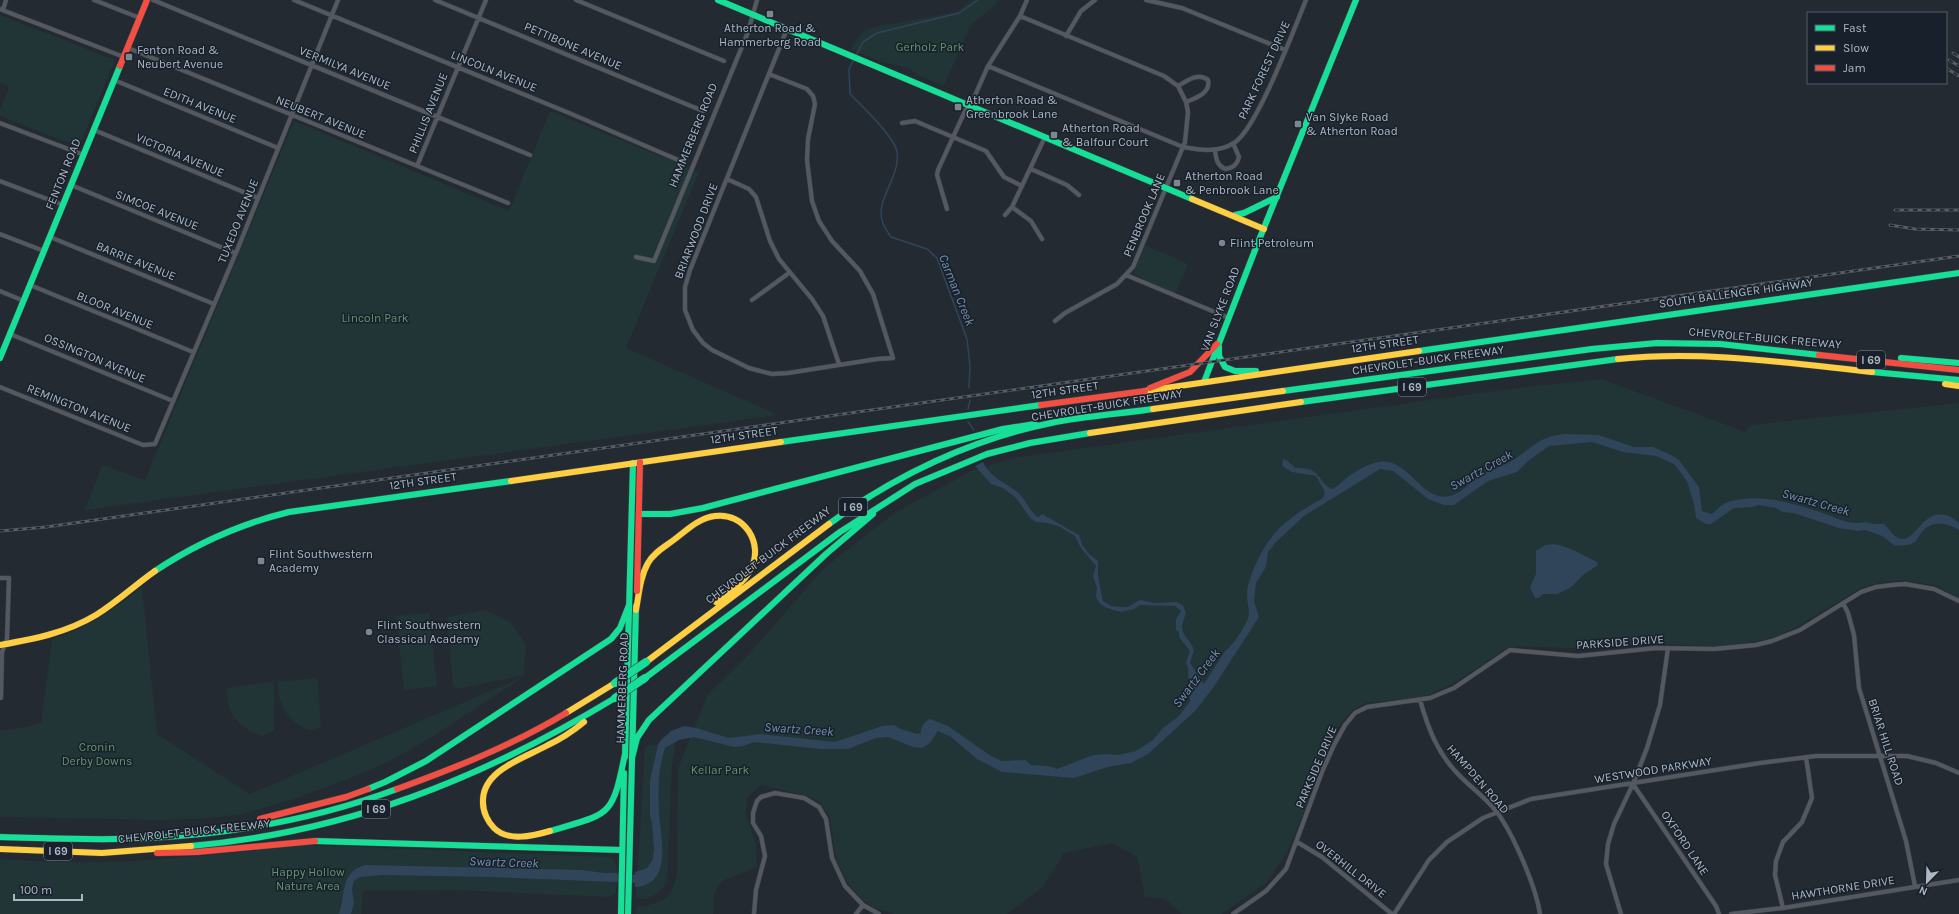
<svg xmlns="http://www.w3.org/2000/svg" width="1959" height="914" viewBox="0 0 1959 914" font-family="Karla,sans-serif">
<rect width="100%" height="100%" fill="#242a31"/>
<path fill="#213436" d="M972,0H997L996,4L971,25L944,86L920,76L908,68L879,61L851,49L856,40L866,30L880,26L956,12Z
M0,15L115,60L79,147L0,116V110L9,87L0,83Z
M550,111L699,172L626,348L778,415L85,510L102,465L145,480L294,121L509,211Z
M1145,245L1188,264L1175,294L1133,274Z
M1601,379L1746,432L1750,425L1959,403V598L1937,586L1916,582L1901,580L1883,582L1861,588L1793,629L1772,638L1744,644L1723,647L1646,643L1589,649L1519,646L1509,647L1453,684L1424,697L1366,703L1351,711L1339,726L1291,844L1282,860L1266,883L1222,914H1182L1165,899L1145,897L1137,857L1112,843L1064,853L1043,887L1007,914H894L875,908L862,900L848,883L836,859L830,817L819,802L811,797L761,785L747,798L746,815L756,844L757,867L722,881L714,893L713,914H636L637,907C663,903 670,901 677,875L678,768L708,694L748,655L823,569L893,514L971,471L1012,458L1509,389Z
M142,587L157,734L250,794L523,677L432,737L390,761L348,779L291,800L243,814L200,819L157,820L0,817V730H11L41,723L52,639C87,628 114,610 142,587Z
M484,610L510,622L526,644L524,675L457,689L453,686L447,617Z
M429,613L437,686L404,690L396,616Z
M315,678L318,681L321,727L309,731C287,719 278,707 278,682Z
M269,682L274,685V730L262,736C238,727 226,714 227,688Z
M676,741L672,764L667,882C661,891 649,903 636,898L645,747Z
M306,845L610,857C621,862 616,882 616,893L611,897L455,890L363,891L361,914H0V859C35,861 71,863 106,862C173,860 239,852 306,845Z"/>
<path fill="#30445a" d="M1566,434L1599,435L1634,447H1653L1671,455L1679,460L1699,487L1702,511L1711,514C1717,511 1721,504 1728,502C1758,493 1788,502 1817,511C1834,516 1847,526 1866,522L1873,524H1884C1888,527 1891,533 1895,536C1914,550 1919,509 1946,515C1951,516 1955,520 1959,523V530C1944,521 1929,520 1919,536C1917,539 1917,542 1913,543C1909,546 1900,545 1895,546L1882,536L1865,530L1858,531L1839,528L1793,513L1783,512L1776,508L1759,505L1753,507L1734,508L1711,524H1706L1696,518L1694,504L1687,481L1674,464L1656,456L1623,452L1592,442L1549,446L1528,461L1517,472L1488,481L1454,505H1444L1428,499L1393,471L1380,469L1304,516L1276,542L1268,552L1266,567L1256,583L1254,601L1259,617L1213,688L1195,711L1148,754L1131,763L1108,767L1074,778L1002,772L977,759L951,737L938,731L930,743L922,748L913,747L888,737L876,738L848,749H820L754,742L743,746L734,747L694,737L679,740L665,748C658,769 658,789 659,811C660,835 674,885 635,887V872L647,868L653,859L654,849L652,822L650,816V780L658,745L661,740L671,731L684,726L696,728L729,738L760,734L835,742L882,726L894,725L901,729L917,734L921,733C920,727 925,721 930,719L948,726L991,756L1002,761L1025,760L1031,765L1048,766L1057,769L1093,755L1106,754L1118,755L1136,751L1153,740L1162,729L1179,716L1190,701L1188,668L1186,663L1190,651L1179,637V632L1176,630V619L1181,611L1175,606L1140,605L1134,609L1121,612L1107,608L1100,604L1096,597L1097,588L1093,576L1096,566L1081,548L1075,536L1058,526L1047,523L1036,522L1031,519L1016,498L1003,488L991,484L975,466L983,462C991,478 1003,481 1016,491C1025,498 1028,508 1036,516L1039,517L1042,514L1079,535L1082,544L1089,554L1098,561V577L1103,601L1111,606L1123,607H1128L1140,600L1154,603L1176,602L1183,605L1186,614C1176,634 1188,635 1194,650L1190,663L1204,684L1225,651C1233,646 1249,622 1249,613C1248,602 1245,593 1249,582C1256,559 1270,533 1290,519C1300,511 1312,504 1323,498L1325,492L1316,476L1292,472L1282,466L1283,459L1288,461L1295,468C1323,467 1315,480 1332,489C1337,487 1340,483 1344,480C1352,473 1369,463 1379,462C1409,457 1421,503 1450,496C1462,493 1468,484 1477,477C1488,470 1502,467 1513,460C1534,447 1539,436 1566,434Z
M1554,544C1570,547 1583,555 1597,562L1598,565L1583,575L1570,588L1557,594H1543L1539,598H1535L1530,587L1536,574V551L1545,545Z
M365,865L582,870L604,873H617L616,882L491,877L382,875L360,877L354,881L352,888L354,903L351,914H339C346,893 340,872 365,865Z"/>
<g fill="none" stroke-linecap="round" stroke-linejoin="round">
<path stroke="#30445a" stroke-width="1.5" d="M856,56L863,42L877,33L959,13L978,0
M854,59L849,69L850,94C861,105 895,137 897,152C901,175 876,199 882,220C883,226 888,232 891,237L927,249L937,258L967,339L970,366L969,388
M968,409L970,400
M968,422L974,430"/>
<path stroke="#30445a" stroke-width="8" d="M606,877L633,879L646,876"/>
<g stroke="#40454a" stroke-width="5">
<path id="street" d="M94,0L140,18
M153,0L530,155
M294,0L574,115L685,163
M435,0L703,111
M576,0L724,61
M1146,0L1182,8L1285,50
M0,9L124,57
M3,10L6,0
M1020,16L1164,76L1178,86L1186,102L1188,112L1185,142L1133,267L1117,284L1065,313L1055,321
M1066,36L1081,11L1095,0
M128,48L508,203
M988,66L1183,147C1200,150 1218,153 1234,143C1257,129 1294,29 1306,0
M769,74L807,89L813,96L815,104L808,139L807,160L812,201L819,221L832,241L860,271L873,294L893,358L877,359L788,373L772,374L760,371L749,368L712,350L703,343L693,330L685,310V287L690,270L787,29
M114,80L278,148
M1178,86C1187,81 1198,72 1208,80C1211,93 1196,98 1186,102
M0,123L84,155
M902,123L915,121L986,151L1004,177L1022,186
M94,130L258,198
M1215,150C1216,159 1217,165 1225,169C1233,168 1237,165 1239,157L1233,143
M417,166L486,0
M1031,169L1067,185L1079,195
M727,179L749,189L756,197L770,241L779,259L812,299L823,316L839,364
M0,181L63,205
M71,185L235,253
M1012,207L1031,221L1042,239
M947,209L937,175L938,170L965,111L973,100L988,66L1020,16L1027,0
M1005,215L1012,207L1045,137
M0,234L44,251
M50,237L214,304
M636,257L654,261L748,32L757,0
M1126,275L1229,318
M30,285L193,352
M0,291L24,301
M752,300L789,273
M10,334L173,401
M0,387L143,445L155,444L238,248L338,0
M0,578H9L7,639L2,652L1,698
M1843,603L1848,613L1854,635L1859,688L1906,841L1915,886
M1420,700C1428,728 1437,752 1457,773C1469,786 1485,797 1496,811C1513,833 1536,887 1540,914
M1633,784L1716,906L1719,914
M1297,842L1322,857L1392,914
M1783,908L1775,875L1776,861L1783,842L1802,822L1812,798L1806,757
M754,914L756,890L765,856L761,836L753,823V813L757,801L761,797L775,793L804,798L819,807L826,819L832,858L845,886L863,905L879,914
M856,914L863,905
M1233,914L1266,891L1286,869L1322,772L1334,745L1345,725L1355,713L1367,707L1430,698L1454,688L1510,650L1578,656L1656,648L1714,649L1756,645L1772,641L1800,630L1861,592L1876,587L1892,585L1905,584L1934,589L1959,601
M1394,914L1429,860L1447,842L1483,818L1531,799L1760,763L1816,756H1907L1936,763L1959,773
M1621,914L1606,864L1608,844L1614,824L1633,784L1647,748L1660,705L1668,648
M1731,914L1783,908L1959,880"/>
</g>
<g stroke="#40454a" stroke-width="7">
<path id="fast" d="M718,0L1192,199
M1235,215L1244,213L1277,197
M1219,347V356L1225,367L1235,371H1256
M1419,351L1959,273
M0,358L120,66
M1901,358L1959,363
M1872,372L1959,380
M1204,382L1257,245L1356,0
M1283,391L1592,349L1657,343L1720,344L1819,355
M1301,402L1618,359
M781,442L1041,405
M639,514H670L703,508L1003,429L1035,424
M829,524C894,476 972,439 1051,423C1084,416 1119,414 1153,409
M155,571C197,543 240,524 289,512L511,481
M645,678L840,532L915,484L987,454L1030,443L1090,433
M625,757L633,463
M632,758L637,738L649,720L826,554L873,514
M368,789L385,782L426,761L611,639L620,628L629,605
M550,831C611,813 612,818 625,754
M0,837C49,838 99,841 148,838C232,834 319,818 397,789
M315,841L622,850
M191,846C348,832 481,779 615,698
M621,914L624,773
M628,914L636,606"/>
</g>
<g stroke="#40454a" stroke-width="7">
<path id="slow" d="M1192,199L1264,229
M1618,359C1703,350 1788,363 1872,372
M1945,384L1959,386
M1145,391L1419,351
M1153,409L1283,391
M1090,433L1301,402
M511,481L781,442
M636,610C639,594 640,577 648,563C654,552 666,546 675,539C687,530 699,518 715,516C744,512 764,543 751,569C744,583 729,593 716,602
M0,645C34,639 66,633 96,615C117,602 135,585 155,571
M646,662L829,524
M566,713L615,683
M550,831C533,836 508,842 494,828C488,822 483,812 483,803C481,770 525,758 548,745C561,739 573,731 584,722
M0,849L102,853L191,846"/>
</g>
<g stroke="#40454a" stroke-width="7">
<path id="jam" d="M120,66L147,0
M1819,355L1959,370
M1150,388L1190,372L1217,344
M1041,405L1145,391
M637,591L640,462
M397,789C455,768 513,745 566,713
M260,819L346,797L368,789
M157,853L197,852L315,841"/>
</g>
<use href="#street" stroke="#545860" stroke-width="4"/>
<use href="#fast" stroke="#16e098" stroke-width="6"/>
<use href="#slow" stroke="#ffcf43" stroke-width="6"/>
<use href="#jam" stroke="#f24e42" stroke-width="6"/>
<g stroke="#575d63" stroke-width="3">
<path id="rail" d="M1953,53L1959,57
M1949,60L1959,66
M1946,68L1959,76
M1895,210H1959
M1890,225L1915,229L1959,230
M0,531L46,527L1959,256"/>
</g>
<use href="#rail" stroke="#18212b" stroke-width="1.5" stroke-dasharray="4.5" stroke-linecap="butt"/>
<g stroke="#40464d" stroke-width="9" stroke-linecap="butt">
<path id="fast-bridge" d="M615,683L646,662
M615,698L645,678"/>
</g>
<use href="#fast-bridge" stroke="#16e098" stroke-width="8"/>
</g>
<g fill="#7c8691" stroke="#18212b" stroke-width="1.5">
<rect x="766" y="10" width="8" height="8" rx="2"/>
<rect x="125" y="53" width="8" height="8" rx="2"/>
<rect x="954" y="103" width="8" height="8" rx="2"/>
<rect x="1294" y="120" width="8" height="8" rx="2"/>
<rect x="1050" y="131" width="8" height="8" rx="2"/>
<rect x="1173" y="179" width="8" height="8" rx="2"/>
<circle cx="1222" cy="243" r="4"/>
<rect x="257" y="557" width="8" height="8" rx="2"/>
<circle cx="369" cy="632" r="4"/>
</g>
<g text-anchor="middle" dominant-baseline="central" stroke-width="3" stroke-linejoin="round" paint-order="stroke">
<g fill="#18212b" stroke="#808a96" stroke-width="1">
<rect x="1857" y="351" width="28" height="18" rx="3"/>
<rect x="1398" y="378" width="28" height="18" rx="3"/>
<rect x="839" y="498" width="28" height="18" rx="3"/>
<rect x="362" y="800" width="28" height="18" rx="3"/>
<rect x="44" y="842" width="28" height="18" rx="3"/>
</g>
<g font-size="11" font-weight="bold" fill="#acb7c4">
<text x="1871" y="360">I 69</text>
<text x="1412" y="387">I 69</text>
<text x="853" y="507">I 69</text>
<text x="376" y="809">I 69</text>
<text x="58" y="851">I 69</text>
</g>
<g font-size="12" fill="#acb7c4" stroke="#18212b" text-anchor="start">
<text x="770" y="28" text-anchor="middle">Atherton Road &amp;<tspan x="770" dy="14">Hammerberg Road</tspan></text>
<text x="137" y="50">Fenton Road &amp;<tspan x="137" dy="14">Neubert Avenue</tspan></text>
<text x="966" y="100">Atherton Road &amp;<tspan x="966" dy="14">Greenbrook Lane</tspan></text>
<text x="1306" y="117">Van Slyke Road<tspan x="1306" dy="14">&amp; Atherton Road</tspan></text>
<text x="1062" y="128">Atherton Road<tspan x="1062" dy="14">&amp; Balfour Court</tspan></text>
<text x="1185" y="176">Atherton Road<tspan x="1185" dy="14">&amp; Penbrook Lane</tspan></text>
<text x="1230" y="243">Flint Petroleum</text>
<text x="269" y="554">Flint Southwestern<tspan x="269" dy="14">Academy</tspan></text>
<text x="377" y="625">Flint Southwestern<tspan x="377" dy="14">Classical Academy</tspan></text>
</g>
<g font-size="12" fill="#acb7c4" stroke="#18212b">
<text transform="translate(573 46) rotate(23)">PETTIBONE AVENUE</text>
<text transform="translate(345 68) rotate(22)">VERMILYA AVENUE</text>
<text transform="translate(1264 70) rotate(-65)">PARK FOREST DRIVE</text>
<text transform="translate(494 71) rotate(22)">LINCOLN AVENUE</text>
<text transform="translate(200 105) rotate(22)">EDITH AVENUE</text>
<text transform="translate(428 113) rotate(-68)">PHILLIS AVENUE</text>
<text transform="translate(321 117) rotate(22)">NEUBERT AVENUE</text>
<text transform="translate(693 135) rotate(-68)">HAMMERBERG ROAD</text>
<text transform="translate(180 155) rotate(23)">VICTORIA AVENUE</text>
<text transform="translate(63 174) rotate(-68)">FENTON ROAD</text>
<text transform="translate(157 210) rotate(22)">SIMCOE AVENUE</text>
<text transform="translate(1144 215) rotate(-67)">PENBROOK LANE</text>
<text transform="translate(238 221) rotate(-68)">TUXEDO AVENUE</text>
<text transform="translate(696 231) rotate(-69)">BRIARWOOD DRIVE</text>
<text transform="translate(136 261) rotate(22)">BARRIE AVENUE</text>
<text transform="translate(1736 293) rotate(-8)">SOUTH BALLENGER HIGHWAY</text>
<text transform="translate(1220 309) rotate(-69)">VAN SLYKE ROAD</text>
<text transform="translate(115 310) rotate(22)">BLOOR AVENUE</text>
<text transform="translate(1765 338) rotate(5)">CHEVROLET-BUICK FREEWAY</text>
<text transform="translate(1385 344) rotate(-8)">12TH STREET</text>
<text transform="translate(95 358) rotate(23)">OSSINGTON AVENUE</text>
<text transform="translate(1428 360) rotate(-8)">CHEVROLET-BUICK FREEWAY</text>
<text transform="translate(1065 390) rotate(-8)">12TH STREET</text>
<text transform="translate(1107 405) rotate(-9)">CHEVROLET-BUICK FREEWAY</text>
<text transform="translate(79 408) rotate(22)">REMINGTON AVENUE</text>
<text transform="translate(744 435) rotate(-8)">12TH STREET</text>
<text transform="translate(423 481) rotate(-8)">12TH STREET</text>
<text transform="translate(768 555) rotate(-37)">CHEVROLET-BUICK FREEWAY</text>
<text transform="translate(1620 642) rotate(-4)">PARKSIDE DRIVE</text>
<text transform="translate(622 688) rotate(-88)">HAMMERBERG ROAD</text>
<text transform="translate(1886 742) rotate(72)">BRIAR HILL ROAD</text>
<text transform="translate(1316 767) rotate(-67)">PARKSIDE DRIVE</text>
<text transform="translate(1653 770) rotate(-9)">WESTWOOD PARKWAY</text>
<text transform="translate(1478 779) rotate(49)">HAMPDEN ROAD</text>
<text transform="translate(194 831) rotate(-6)">CHEVROLET-BUICK FREEWAY</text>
<text transform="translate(1685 843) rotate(56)">OXFORD LANE</text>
<text transform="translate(1351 869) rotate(38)">OVERHILL DRIVE</text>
<text transform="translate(1843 888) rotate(-9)">HAWTHORNE DRIVE</text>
</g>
<g font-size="12" fill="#63956c" stroke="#18212b">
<text x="930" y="47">Gerholz Park</text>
<text x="375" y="318">Lincoln Park</text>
<text x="97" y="747">Cronin<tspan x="97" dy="14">Derby Downs</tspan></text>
<text x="720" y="770">Kellar Park</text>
<text x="308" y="872">Happy Hollow<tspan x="308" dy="14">Nature Area</tspan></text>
</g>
<g font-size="13" font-style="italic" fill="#738fae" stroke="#18212b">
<text transform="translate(957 290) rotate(68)">Carman Creek</text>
<text transform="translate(1481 470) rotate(-29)">Swartz Creek</text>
<text transform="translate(1816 502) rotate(16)">Swartz Creek</text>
<text transform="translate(1196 678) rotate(-53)">Swartz Creek</text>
<text transform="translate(799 729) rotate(4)">Swartz Creek</text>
<text transform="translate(504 862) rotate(2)">Swartz Creek</text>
</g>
</g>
<rect x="1807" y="12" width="140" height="72" fill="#18212b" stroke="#535d68"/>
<rect x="1815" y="25" width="20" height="6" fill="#16e098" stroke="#535d68"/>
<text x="1843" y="32" font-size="12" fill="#acb7c4">Fast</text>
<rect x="1815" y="45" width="20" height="6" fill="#ffcf43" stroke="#535d68"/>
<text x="1843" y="52" font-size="12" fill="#acb7c4">Slow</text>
<rect x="1815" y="65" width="20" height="6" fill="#f24e42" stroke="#535d68"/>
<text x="1843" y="72" font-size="12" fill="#acb7c4">Jam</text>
<g transform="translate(1927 882) rotate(203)" stroke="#18212b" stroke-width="3" paint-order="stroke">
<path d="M0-3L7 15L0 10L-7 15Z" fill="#acb7c4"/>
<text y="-6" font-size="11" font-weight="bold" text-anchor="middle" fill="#acb7c4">N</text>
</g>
<path d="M14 894v6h68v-6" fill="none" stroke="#acb7c4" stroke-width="2"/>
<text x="20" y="894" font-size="12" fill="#acb7c4" stroke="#18212b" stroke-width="3" paint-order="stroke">100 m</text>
</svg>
